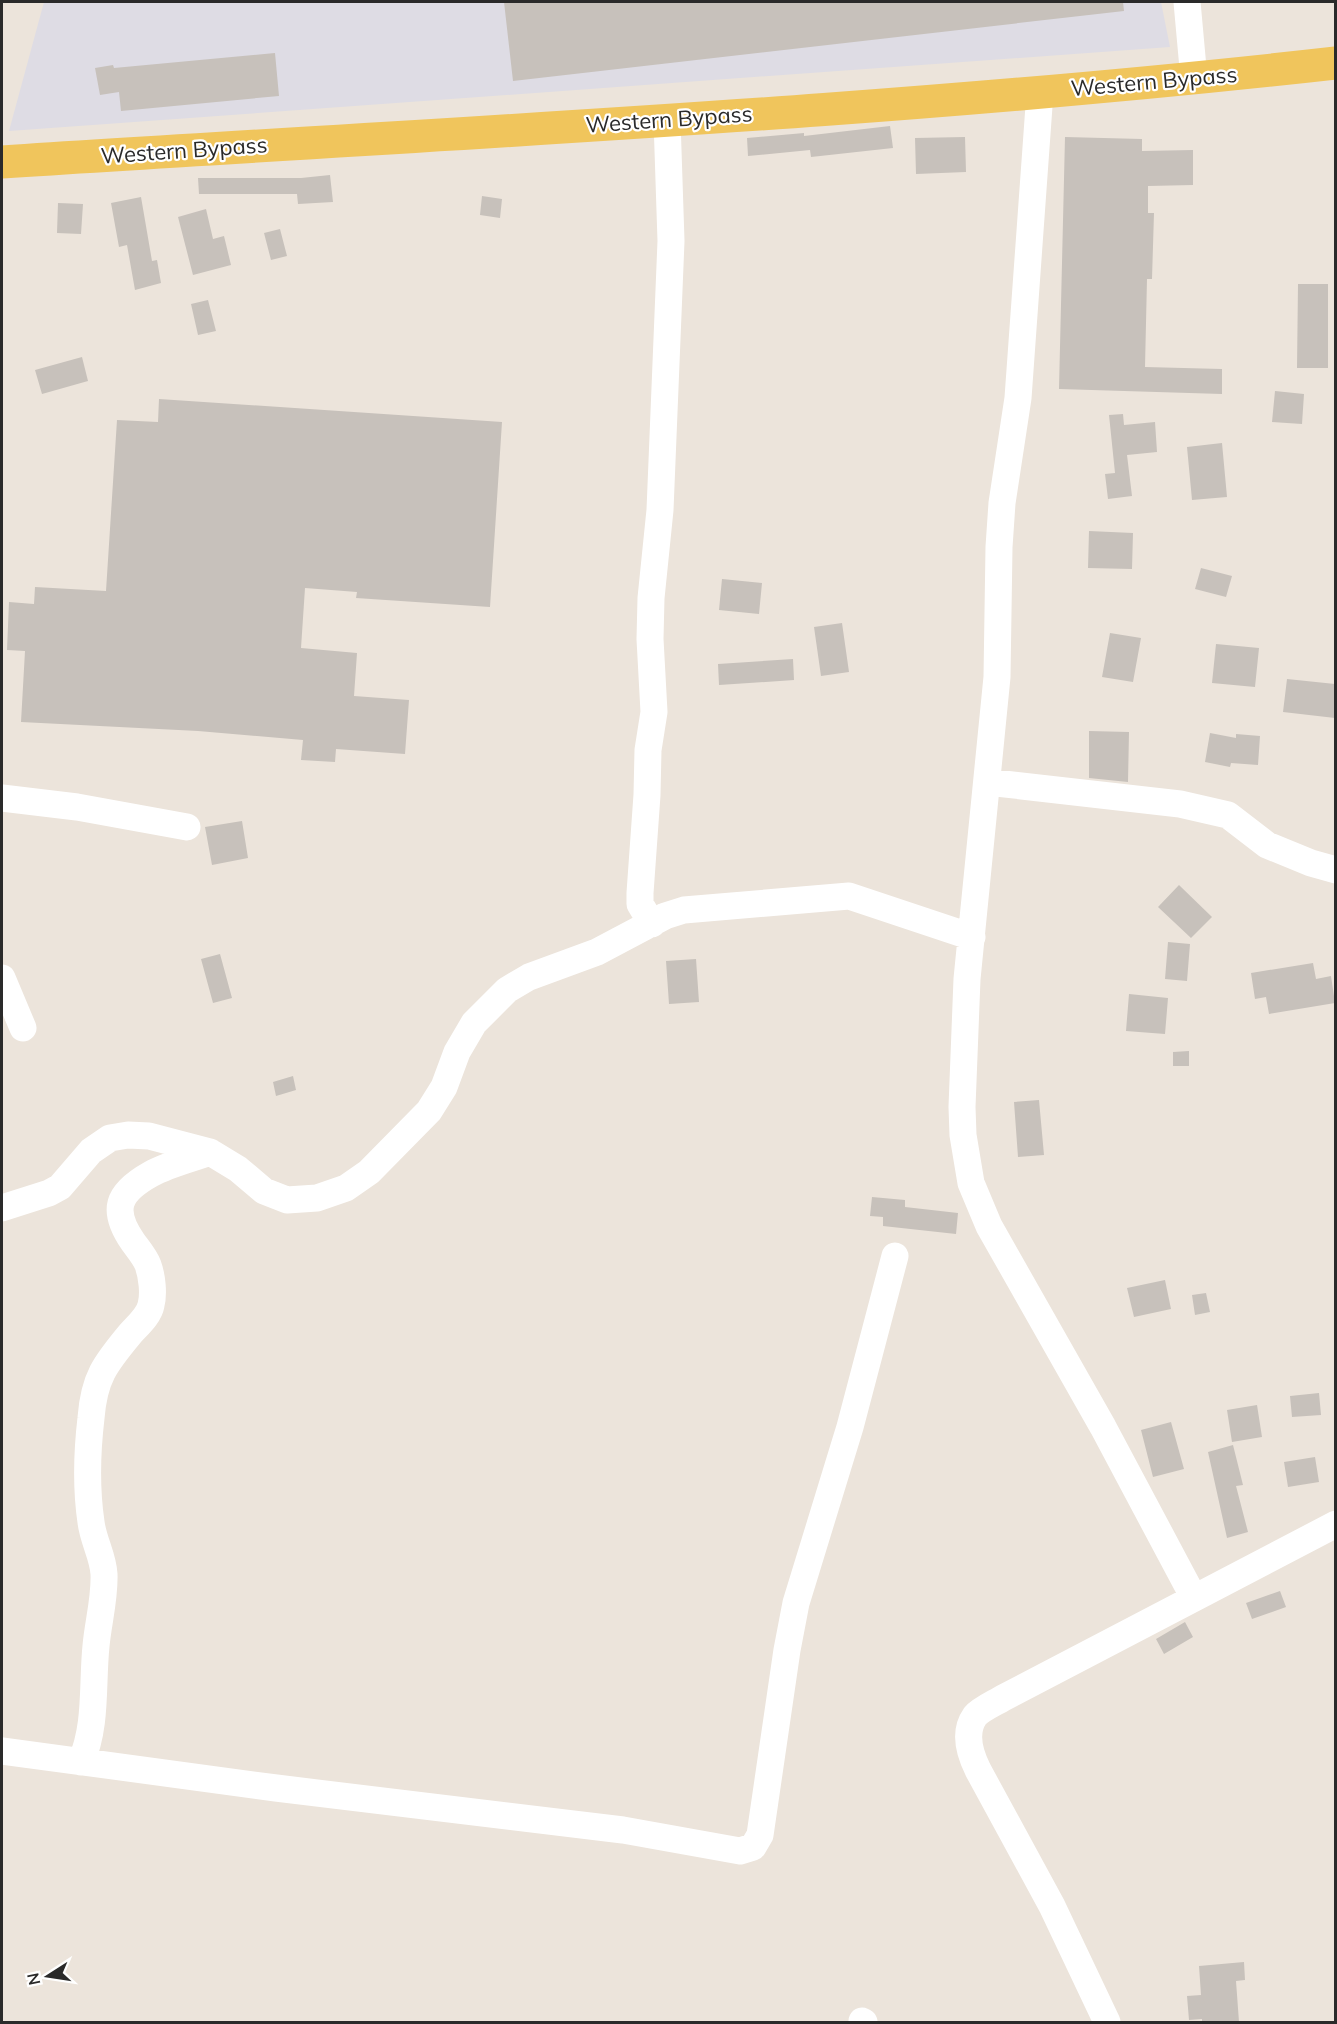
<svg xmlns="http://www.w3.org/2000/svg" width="1337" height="2024" viewBox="0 0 1337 2024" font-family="Mulish,sans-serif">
<rect width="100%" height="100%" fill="#ece4db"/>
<path fill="#dedce4" d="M44,2H1161L1170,47L9,131Z"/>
<path fill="#c7c1bb" d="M504,2H1123L1124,11L513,81Z
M275,53L279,96L121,111L119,92L100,95L95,68L113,65L114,68Z
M890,126L893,148L811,157L810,150L748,156L747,138L804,133V136Z
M965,137L966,172L916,174L915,138Z
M1065,137L1142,139V151L1193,150V185L1148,186V213H1154L1152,279H1147L1145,367L1222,369V394L1059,389Z
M330,175L333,202L298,204L297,194H199L198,178H301Z
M482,196L502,199L500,218L480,215Z
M141,197L152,261L157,260L161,283L135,290L127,245L119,247L111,203Z
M58,203L83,204L81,234L57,233Z
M206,209L213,239L224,236L231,265L193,275L178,217Z
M280,229L287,256L271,260L264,233Z
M1298,284H1328V368H1297Z
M208,300L216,331L198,335L191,304Z
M82,357L88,381L42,394L35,370Z
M1275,391L1304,394L1302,424L1272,422Z
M159,399L502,422L490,607L356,598L357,592L305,588L301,648L357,653L354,696L409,700L405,754L336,749L335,762L301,760L303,740L198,731L21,722L25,651L7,650L9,602L34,604L35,587L106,591L117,420L158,422Z
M1123,414L1124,425L1155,422L1157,452L1127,455L1132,496L1108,499L1105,474L1115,473L1109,415Z
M1222,443L1227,497L1192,500L1187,447Z
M1089,531L1133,533L1132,569L1088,568Z
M1201,568L1232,576L1226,597L1195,589Z
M722,579L762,583L759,614L719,610Z
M842,623L849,672L821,676L814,627Z
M1110,633L1141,638L1133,682L1102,677Z
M1216,644L1259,648L1255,687L1212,683Z
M793,659L794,680L719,685L718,664Z
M1287,679L1335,684V718L1283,712Z
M1089,731L1129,732L1128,782L1089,778Z
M1210,733L1236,738V734L1260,736L1258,765L1231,763L1230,767L1205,762Z
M242,821L248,858L212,865L205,827Z
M1179,885L1212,917L1191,938L1158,907Z
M1168,942L1190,944L1187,981L1165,979Z
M220,954L232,998L213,1003L201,959Z
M696,959L699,1002L669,1004L666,961Z
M1313,963L1316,979L1331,976L1335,1003L1269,1014L1266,997L1255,999L1251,973Z
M1129,994L1168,998L1165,1034L1126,1031Z
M1189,1051V1066H1173V1052Z
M293,1076L296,1090L276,1096L273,1082Z
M1039,1100L1044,1155L1018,1157L1014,1102Z
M872,1197L905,1200V1207L958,1213L956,1234L883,1226V1217L870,1216Z
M1165,1280L1171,1309L1134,1317L1127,1288Z
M1206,1293L1210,1312L1195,1315L1192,1295Z
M1319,1393L1321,1415L1292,1417L1290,1396Z
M1257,1405L1262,1437L1232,1442L1227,1410Z
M1171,1422L1184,1469L1153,1477L1141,1430Z
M1233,1445L1243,1485L1236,1486L1248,1532L1227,1538L1208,1452Z
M1315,1457L1319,1482L1288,1487L1284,1462Z
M1280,1591L1286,1607L1252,1619L1246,1603Z
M1185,1622L1193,1637L1164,1654L1156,1639Z
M1244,1962L1245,1980L1236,1981L1239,2022H1202V2019L1189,2020L1187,1996L1201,1995L1199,1966Z"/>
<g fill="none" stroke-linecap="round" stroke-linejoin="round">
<path stroke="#fff" stroke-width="27" d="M1187,2L1194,79
M1040,92L1018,398L1002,503L999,547L997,677L967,979L962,1107L963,1135L971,1183L989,1226L1103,1427L1194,1598
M987,782L1180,804L1228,815L1267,845L1311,863L1336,870
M2,798L77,807L187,827
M652,924L640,904V893L647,795L648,750L654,712L650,639L651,598L660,510L671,241L667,120
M2,978L23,1028
M2,1208L49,1193L60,1187L91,1151L110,1138L128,1135L149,1136L210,1152L238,1169L264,1191L287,1200L317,1198L346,1188L369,1172L429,1111L444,1087L457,1052L474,1023L507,990L529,977L597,952L665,916L684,910L849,896L972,937
M2,1751L276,1788L623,1830L740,1851L753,1847L760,1835L787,1650L796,1603L850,1427L895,1256
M81,1762C97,1725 92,1685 96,1646C98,1623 105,1598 104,1574C103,1556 93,1540 91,1522C86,1488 87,1452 91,1418C94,1378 105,1364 130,1334C137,1326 149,1316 151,1305C154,1294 152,1276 148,1265C145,1257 138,1249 133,1242C111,1210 117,1193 151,1174C169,1164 191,1159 210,1152
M862,2021L864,2022
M1107,2022L1052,1906L978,1770C970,1754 963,1733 975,1716C981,1709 995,1703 1003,1698L1336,1524"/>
<path stroke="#f0c55c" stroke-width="33" d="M2,162C446,133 892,113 1336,63"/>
</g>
<g text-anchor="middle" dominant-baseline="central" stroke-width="4.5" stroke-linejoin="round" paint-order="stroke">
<g font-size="22" fill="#2a2a2a" stroke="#fff">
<text transform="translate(1154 81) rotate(-5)">Western Bypass</text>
<text transform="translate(669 119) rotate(-4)">Western Bypass</text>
<text transform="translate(184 150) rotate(-4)">Western Bypass</text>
</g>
</g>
<rect width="1337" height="2024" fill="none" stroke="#2a2a2a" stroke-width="6"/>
<g transform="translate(48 1976) rotate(258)" stroke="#ffffff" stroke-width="4.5" paint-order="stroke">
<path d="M0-4.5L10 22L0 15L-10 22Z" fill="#2a2a2a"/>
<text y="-9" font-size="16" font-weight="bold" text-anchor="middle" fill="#2a2a2a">N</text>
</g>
</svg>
